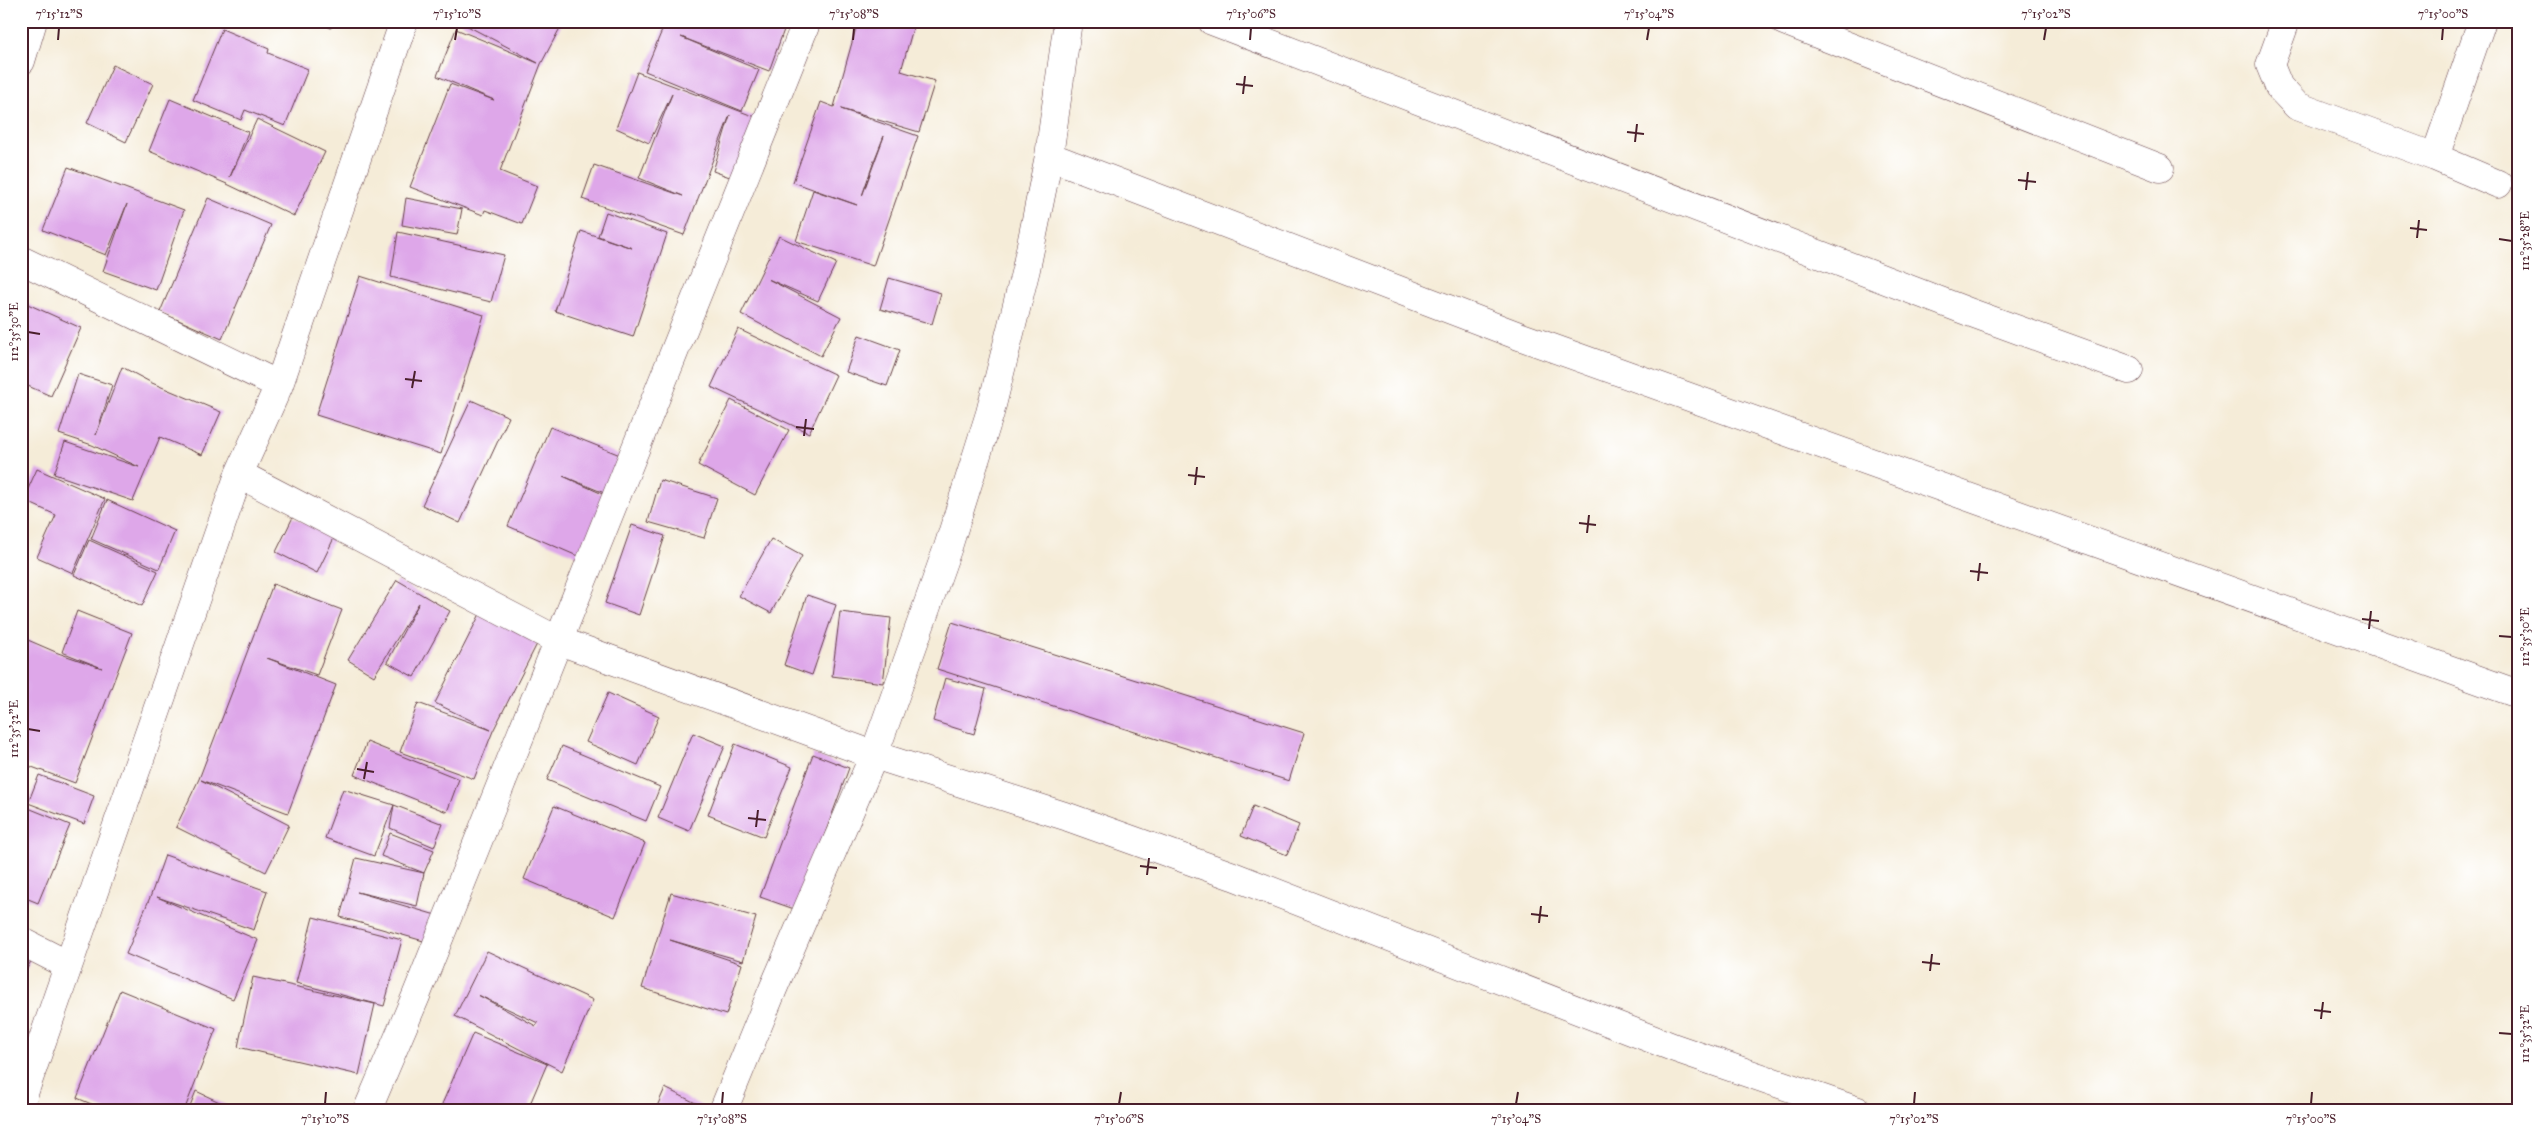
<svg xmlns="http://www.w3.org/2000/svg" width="2539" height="1132" viewBox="0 0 2539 1132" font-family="'IM FELL Great Primer',serif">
<rect width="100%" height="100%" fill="#fff"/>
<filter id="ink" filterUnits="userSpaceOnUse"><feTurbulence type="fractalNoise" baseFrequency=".02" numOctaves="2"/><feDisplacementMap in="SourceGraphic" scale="10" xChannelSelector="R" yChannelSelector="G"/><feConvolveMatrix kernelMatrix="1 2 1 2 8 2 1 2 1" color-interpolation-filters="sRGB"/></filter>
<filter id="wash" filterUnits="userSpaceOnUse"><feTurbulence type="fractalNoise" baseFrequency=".0096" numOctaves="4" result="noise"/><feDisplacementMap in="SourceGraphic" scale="20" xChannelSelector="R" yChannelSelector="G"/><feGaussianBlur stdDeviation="1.12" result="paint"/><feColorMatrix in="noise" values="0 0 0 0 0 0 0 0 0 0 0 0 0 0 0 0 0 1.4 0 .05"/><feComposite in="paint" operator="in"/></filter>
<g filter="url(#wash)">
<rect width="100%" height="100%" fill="#f5ecd8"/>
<g id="blocks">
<path fill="#dea7e9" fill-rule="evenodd" d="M315,21H333L331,28Z
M458,21H552L561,26L541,64L500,171L537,186L522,224L485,210L483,215L410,187L450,84L494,100L437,76L456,29L538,63Z
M666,21H770L785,27L769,71L681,37L759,70L742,111L645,71Z
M858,21H915L901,71L935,81L919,132L841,109L918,136L873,266L796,241L813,190L857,205L793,182L821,102L834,107ZM884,136L862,196L874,161Z
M222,29L269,49L268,53L308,69L285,126L245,110L241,120L193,100Z
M113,65L153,84L126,142L87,123Z
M637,72L758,118L738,180L713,171L730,115L684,235L582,199L594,165L683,196L639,178L672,94L649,143L616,128Z
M170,99L248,132L230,177L257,119L325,152L294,216L227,184L149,151Z
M68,167L184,210L156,290L103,271L127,204L106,255L43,230Z
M208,198L271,225L222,339L160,312Z
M406,198L462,209L457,235L402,225Z
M606,212L667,234L633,337L555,311L581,231L632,248L598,236Z
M398,232L504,255L491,302L391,277Z
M779,236L836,263L818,301L768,279L841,317L821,356L741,314Z
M360,276L484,315L441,454L316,415Z
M889,278L941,293L932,324L880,309Z
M21,301L81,328L51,396L21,383Z
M738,329L836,375L809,433L711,387Z
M859,335L900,350L887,386L846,372Z
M122,367L152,383L221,412L202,455L160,437L133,501L54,474L65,442L139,467L92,445L59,434L78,374L112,385L96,435Z
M471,400L509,417L460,523L422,505Z
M731,400L789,430L755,495L698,465Z
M550,427L625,457L609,495L563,476L609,497L582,558L508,526Z
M37,469L105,499L73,573L37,557L56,515L23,500Z
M660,480L717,498L704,538L648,522Z
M107,500L175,531L159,569L91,539Z
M293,517L334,538L317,573L276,552Z
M632,525L665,536L639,615L605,603Z
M771,539L802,556L771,613L739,596Z
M89,540L158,571L142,606L74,575Z
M397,580L450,611L414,677L387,662L419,603L374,676L348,660Z
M273,584L342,610L317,675L267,658L336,685L288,813L201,780L289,825L266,872L176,827L199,779Z
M807,595L836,605L812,675L784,665Z
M482,610L539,640L493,731L474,779L400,752L418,703L491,730L435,703Z
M77,611L132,633L75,783L21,763V637L58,653L102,668L62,652Z
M840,612L891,618L883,683L832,676Z
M952,622L1304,733L1289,781L937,669Z
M945,678L986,689L974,734L933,721Z
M608,693L659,716L638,765L586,742Z
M693,733L725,746L689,831L658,818Z
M367,742L459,779L447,812L354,775Z
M735,744L792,767L764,837L708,815Z
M562,746L660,787L646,821L547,780Z
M813,754L849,768L797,910L760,897Z
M39,775L94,796L84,824L28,803Z
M343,789L394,805L443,824L434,847L390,828L394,805L374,856L325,838Z
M21,805L70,825L38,903L21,896Z
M554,806L645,843L615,917L524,879Z
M1253,806L1299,825L1287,855L1241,836Z
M390,833L434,850L424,873L417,906L357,892L436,915L427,942L340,917L356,858L424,873L381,856Z
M165,855L267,891L254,930L157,897L258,940L233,999L126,954L151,895Z
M671,893L756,917L743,961L670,940L742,964L726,1015L642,988Z
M313,917L402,940L384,1006L296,983Z
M487,951L593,1000L562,1071L455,1016ZM478,995L538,1023L536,1026Z
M21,956L31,961L21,980Z
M253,977L375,1004L359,1075L238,1047Z
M120,990L216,1029L184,1111H108L77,1098Z
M473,1033L547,1064L527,1111H457L444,1105L453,1111H439Z
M665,1088L712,1111H655Z
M196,1091L230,1107L229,1111H188Z"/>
</g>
</g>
<g filter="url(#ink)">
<use href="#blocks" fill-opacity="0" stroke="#643e45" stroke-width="1"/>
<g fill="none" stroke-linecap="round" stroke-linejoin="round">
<g stroke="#643e45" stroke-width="29">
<path id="street" d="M1212,21L1969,312L2129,370
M1784,21L2160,168
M2286,21L2270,65L2279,87L2297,106L2435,157L2498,184
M21,61L33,21
M1049,156L1519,336L2518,694
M2435,157L2482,21
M21,260L279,385
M239,474L557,640L874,755L1068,817L1233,876L1675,1048L1858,1111
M21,941L68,965
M21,1102L239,474L279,385L404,21
M367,1111L416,996L807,21
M723,1111L773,989L874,755L948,547L990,413L1026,269L1049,156L1068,21"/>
</g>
<use href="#street" stroke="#fff" stroke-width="28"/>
</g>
</g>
<path fill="none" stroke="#4a1f2b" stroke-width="2" d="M58,40L59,28M455,40L457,28M853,40L854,28M1250,40L1251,28M1647,40L1649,28M2044,40L2046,28M2442,40L2443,28M1236,84L1253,86M1243,94L1245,76M1627,132L1644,134M1635,142L1637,124M2018,180L2036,182M2026,190L2028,172M2410,228L2427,230M2417,238L2419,220M2499,239L2512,241M28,332L40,334M405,379L422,381M412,388L415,371M796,427L814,429M804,436L806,419M1188,475L1205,477M1195,485L1197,467M1579,523L1596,525M1587,533L1589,515M1970,571L1988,573M1978,581L1980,563M2362,619L2379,621M2369,629L2371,611M2499,636L2512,637M28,729L40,731M357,769L374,772M364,779L367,762M748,818L766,820M756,827L758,810M1140,866L1157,868M1147,875L1149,858M1531,914L1548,916M1539,923L1541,906M1922,962L1940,964M1930,971L1932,954M2314,1010L2331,1012M2321,1019L2323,1002M2499,1033L2512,1034M325,1104L326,1092M722,1104L723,1092M1119,1104L1121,1092M1516,1104L1518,1092M1914,1104L1915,1092M2311,1104L2312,1092"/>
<rect width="2539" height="1132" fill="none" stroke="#fff" stroke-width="55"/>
<rect x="28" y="28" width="2484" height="1076" fill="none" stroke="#4a1f2b" stroke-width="2"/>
<g font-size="12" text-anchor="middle" fill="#4a1f2b">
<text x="59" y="18">7°15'12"S</text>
<text x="457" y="18">7°15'10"S</text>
<text x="854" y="18">7°15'08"S</text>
<text x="1251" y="18">7°15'06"S</text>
<text x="1649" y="18">7°15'04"S</text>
<text x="2046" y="18">7°15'02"S</text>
<text x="2443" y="18">7°15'00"S</text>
<text transform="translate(2525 241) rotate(-90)" y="4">112°35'28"E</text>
<text transform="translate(14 332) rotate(-90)" y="4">112°35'30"E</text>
<text transform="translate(2525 637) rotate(-90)" y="4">112°35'30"E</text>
<text transform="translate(14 729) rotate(-90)" y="4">112°35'32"E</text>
<text transform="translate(2525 1034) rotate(-90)" y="4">112°35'32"E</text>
<text x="325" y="1123">7°15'10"S</text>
<text x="722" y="1123">7°15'08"S</text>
<text x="1119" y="1123">7°15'06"S</text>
<text x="1516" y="1123">7°15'04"S</text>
<text x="1914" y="1123">7°15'02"S</text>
<text x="2311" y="1123">7°15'00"S</text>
</g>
</svg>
